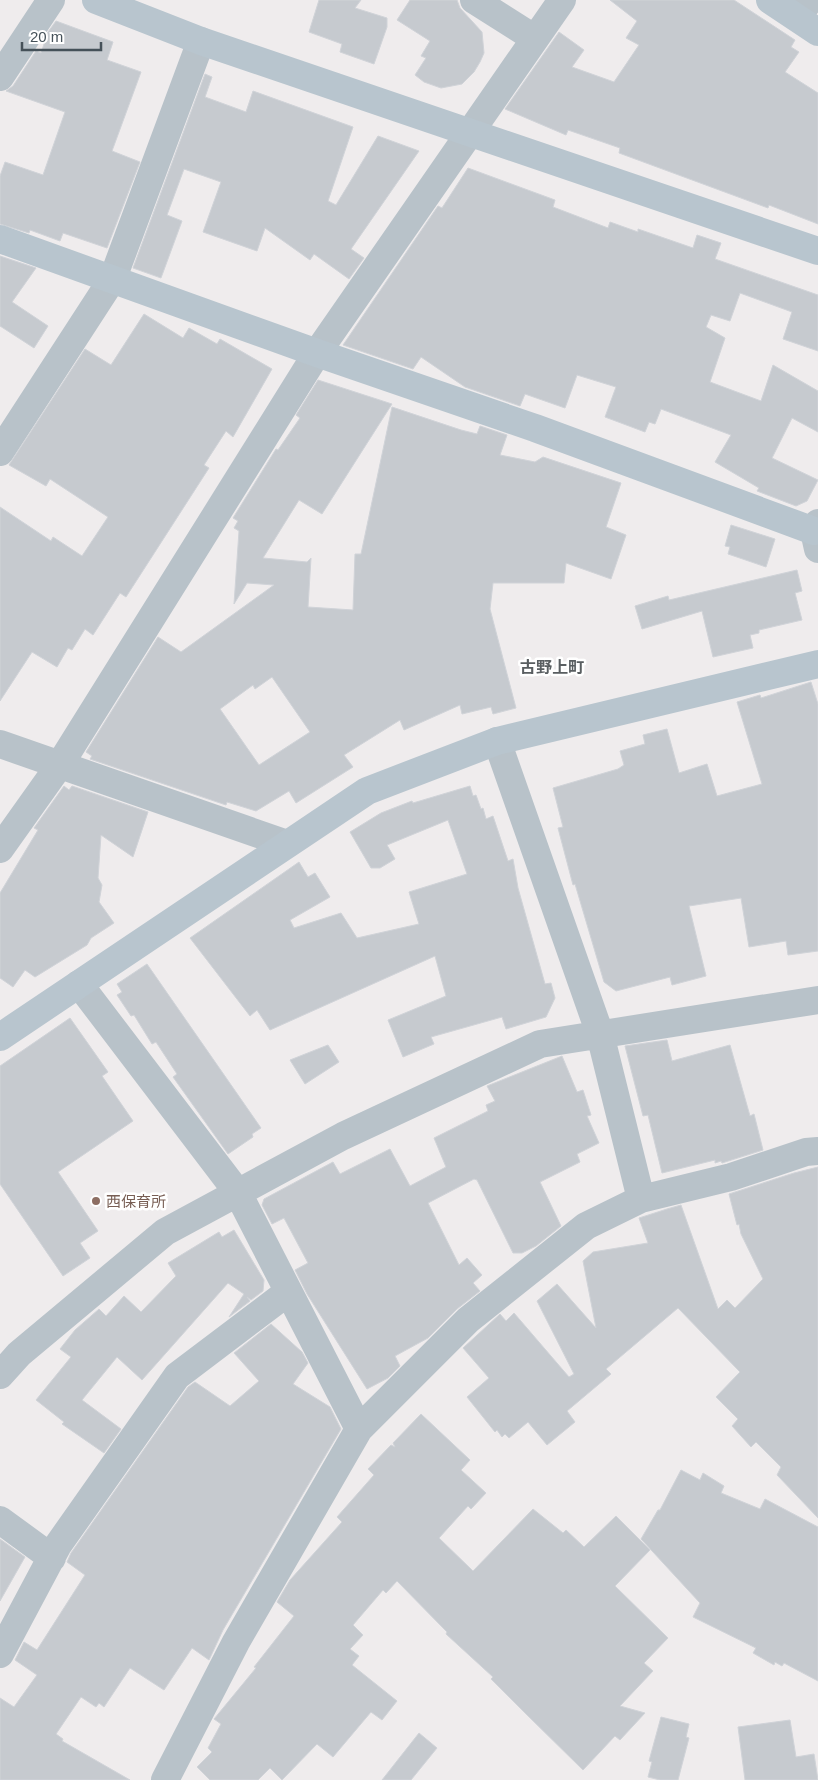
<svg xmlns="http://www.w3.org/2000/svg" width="818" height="1780" viewBox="0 0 818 1780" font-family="Arial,'Noto Sans JP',sans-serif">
<rect width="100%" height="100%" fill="#efeced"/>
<path fill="#c6cacf" stroke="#d0d3d8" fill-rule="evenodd" d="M319,0H361L355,8L387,18V27L374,64L340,52L342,44L309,32Z
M410,0H457L460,8L482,32L484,53L480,62L474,72L462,84L441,88L424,82L415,75L426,58L421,56L430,41L397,20Z
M610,0H734L795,40L791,47L799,52L785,72L818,93V224L769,205L768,208L619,153L620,148L568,130L566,135L505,109L559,32L584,50L572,67L614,82L639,45L626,38L637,21Z
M56,21L113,42L107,60L141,72L112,151L140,162L107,248L63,233L60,241L30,230L29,233L0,224V176L5,162L43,175L65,112L6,91L13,86L36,51L41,53L48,32Z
M205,74L212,77L205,97L246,112L253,91L353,127L328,201L336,205L378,136L419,151L351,249L364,258L349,279L314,254L310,260L265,228L257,251L203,232L221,182L184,169L167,215L182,221L161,278L133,268Z
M468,168L555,200L553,207L608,228L610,222L638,232V229L693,248L697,235L721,243L715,259L818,295V351L783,339L792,312L740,293L730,321L711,315L706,327L725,338L710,382L761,401L773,365L818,391V432L792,418L772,458L818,480L807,501L796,506L757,491L759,488L715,462L731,435L661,409L655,424L649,422L645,432L605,417L616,387L577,375L565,408L525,394L520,406L465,387L421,357L413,369L343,345L438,206L442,208Z
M0,256L36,268L12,302L48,326L34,348L0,326Z
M144,314L183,338L189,328L217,344L220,339L272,369L233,437L226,431L204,465L209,468L126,597L120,593L93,635L85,629L72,650L68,648L57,667L32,652L0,701V507L51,541L53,537L82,556L108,517L50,479L46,486L9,465L85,349L111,365Z
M318,380L392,404L322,514L299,500L263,558L307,562L311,558L308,607L353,610L355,554H361L392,407L461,430L477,434L480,426L507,435L500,455L535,462L543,457L621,483L606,527L626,535L611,579L566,563L564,583H493L490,609L516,708L493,714L491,707L462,714L460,705L404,730L400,720L344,755L353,767L296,803L289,791L256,811L227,802L226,805L90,759L92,756L86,752L158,637L181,652L274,585L247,583L234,604L239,531L234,528L238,521L233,518L276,449L278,450L300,418L296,415ZM272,677L310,732L259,765L220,709L253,685L255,689Z
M731,525L775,539L766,567L728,554L730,547L725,546Z
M797,570L802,591L795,593L802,620L759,630V633L750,635L753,648L713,657L702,611L642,629L635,606L668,596L669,600Z
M811,682L818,704V951L788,955L786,941L749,947L741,898L689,906L706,976L672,985L670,977L616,991L604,982L575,884L573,885L558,828L563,827L553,788L618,769L624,765L620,751L645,744L643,735L667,729L679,773L707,764L717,796L762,784L737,702L760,695L761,698Z
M64,786L69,790L72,786L148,812L133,857L101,835L98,878L102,885L99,902L114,923L91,938L87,945L35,977L25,970L13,987L0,978V893L38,830L34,828Z
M470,786L473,796L476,795L481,809L483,808L486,819L493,816L508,861L513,859L518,888L545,984L551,983L555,998L546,1017L506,1029L502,1017L431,1037L434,1044L403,1057L388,1020L446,996L435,956L270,1030L257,1010L250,1016L190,938L299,862L308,877L315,873L330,897L290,920L294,928L341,913L357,938L419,924L409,892L467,874L448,820L387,845L395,859L380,868H371L350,832L381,813L412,801L413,803Z
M147,964L261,1128L252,1134L253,1137L228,1154L173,1077L177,1074L156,1042L152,1044L134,1015L131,1016L117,995L122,992L117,984Z
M70,1018L108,1072L102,1076L133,1121L58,1172L98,1231L80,1243L90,1258L63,1276L0,1184V1066Z
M667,1040L672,1061L730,1045L750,1116L754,1114L763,1150L722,1163L721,1161L715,1163V1160L662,1173L648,1115L643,1116L625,1046Z
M328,1045L339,1062L305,1084L290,1060Z
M562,1056L577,1092L583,1090L591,1115L587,1116L599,1143L577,1154L580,1162L540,1182L561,1226L536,1246L522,1253H513L477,1180L474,1179L428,1203L459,1265L467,1258L482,1275L473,1283L480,1291L457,1309L428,1338L395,1356L400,1366L388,1378L367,1389L307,1294L295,1270L308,1263L284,1218L272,1224L262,1205L264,1199L333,1162L340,1174L390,1149L410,1186L446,1167L434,1138L488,1111L486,1105L495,1101L487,1086Z
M818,1167V1518L777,1475L781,1467L756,1442L751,1447L732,1426L738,1419L716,1397L740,1372L678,1308L606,1369L611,1374L567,1411L575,1422L547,1445L528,1422L509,1438L505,1434L502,1437L497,1430L495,1432L467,1397L489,1378L463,1348L500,1314L506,1321L514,1313L569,1377L574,1374L537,1301L557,1284L596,1328L583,1261L593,1252L648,1243L639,1218L667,1209L681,1205L718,1309L727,1300L735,1308L763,1279L741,1234L739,1224L737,1225L729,1194L794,1173Z
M234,1230L264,1280L263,1291L251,1300L247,1297L250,1301L229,1317L244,1294L228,1283L142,1380L117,1357L82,1400L121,1429L104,1453L62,1424L64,1422L36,1400L71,1357L60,1349L75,1330L99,1309L106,1316L124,1296L141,1312L176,1276L168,1263L219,1232L222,1237Z
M271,1324L302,1352L308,1363L293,1384L330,1407L341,1429L223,1630L209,1660L192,1648L164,1690L130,1668L104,1707L99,1703L96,1707L81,1697L56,1734L63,1739L62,1741L130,1780H0V1698L14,1707L37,1675L15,1660L24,1642L37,1650L85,1575L67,1562L71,1553L188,1387L195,1382L230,1406L259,1381L234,1353Z
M421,1414L470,1460L461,1470L486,1493L471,1509L468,1506L439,1538L473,1571L533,1509L563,1533L566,1530L584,1547L616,1516L650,1550L615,1586L668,1638L644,1663L653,1671L620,1706L645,1713L620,1740L615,1736L583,1770L523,1711L491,1679L493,1677L446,1634L447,1632L397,1581L386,1593L383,1590L353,1625L363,1635L350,1649L359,1656L352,1665L397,1701L382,1720L371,1712L333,1757L317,1744L282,1780L270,1768L258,1780H210L197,1767L212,1752L208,1748L221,1724L214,1719L256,1668L254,1667L294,1616L277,1602L290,1580L342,1522L337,1517L374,1475L368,1469L391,1445L395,1447L393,1443Z
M681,1470L700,1480L703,1473L724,1486L721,1493L760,1509L765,1499L818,1527V1681L784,1663L782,1666L775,1662L774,1665L753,1653L756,1648L693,1617L700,1603L641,1539L658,1510H660Z
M0,1539L25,1557L0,1601Z
M661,1717L689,1724L686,1737L689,1738L678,1780H660L648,1777L652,1762L649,1761Z
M790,1720L796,1757L814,1754L818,1780H745L738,1727Z
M419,1733L437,1748L411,1780H382Z"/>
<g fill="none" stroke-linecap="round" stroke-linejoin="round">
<path stroke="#b8c2c9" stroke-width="28" d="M474,0L534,38
M797,17L810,0
M0,77L51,0
M0,452L113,278L201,41
M818,523L814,531L818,549
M497,741L600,1034L641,1199
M0,744L287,844
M0,849L59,766L317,353L562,0
M79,984L238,1193L359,1429
M0,1375L19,1354L165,1232L343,1136L540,1044L818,1000
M0,1520L52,1558
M0,1654L58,1545L177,1376L288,1292
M165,1780L236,1642L359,1429L468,1320L586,1226L641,1199L731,1177L806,1152L818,1151"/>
<path stroke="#b8c5ce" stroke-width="28" d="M96,0L201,41L818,251
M770,0L818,32
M0,239L317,353L535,428L814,531
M0,1037L367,791L497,741L818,664"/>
</g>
<circle fill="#8d6e63" stroke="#fff" stroke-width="2" cx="96" cy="1201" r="5"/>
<g text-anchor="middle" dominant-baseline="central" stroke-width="5" stroke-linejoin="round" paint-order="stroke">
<g font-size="15" fill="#785e54" stroke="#fff" text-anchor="start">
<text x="106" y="1201">西保育所</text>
</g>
<g font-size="16" font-weight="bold" fill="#595e61" stroke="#fff">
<text x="552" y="667">古野上町</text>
</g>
</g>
<path d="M22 42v8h79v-8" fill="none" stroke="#455159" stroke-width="2.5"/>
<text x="30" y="42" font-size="15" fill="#455159" stroke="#ffffff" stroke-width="4" paint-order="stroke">20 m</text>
</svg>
